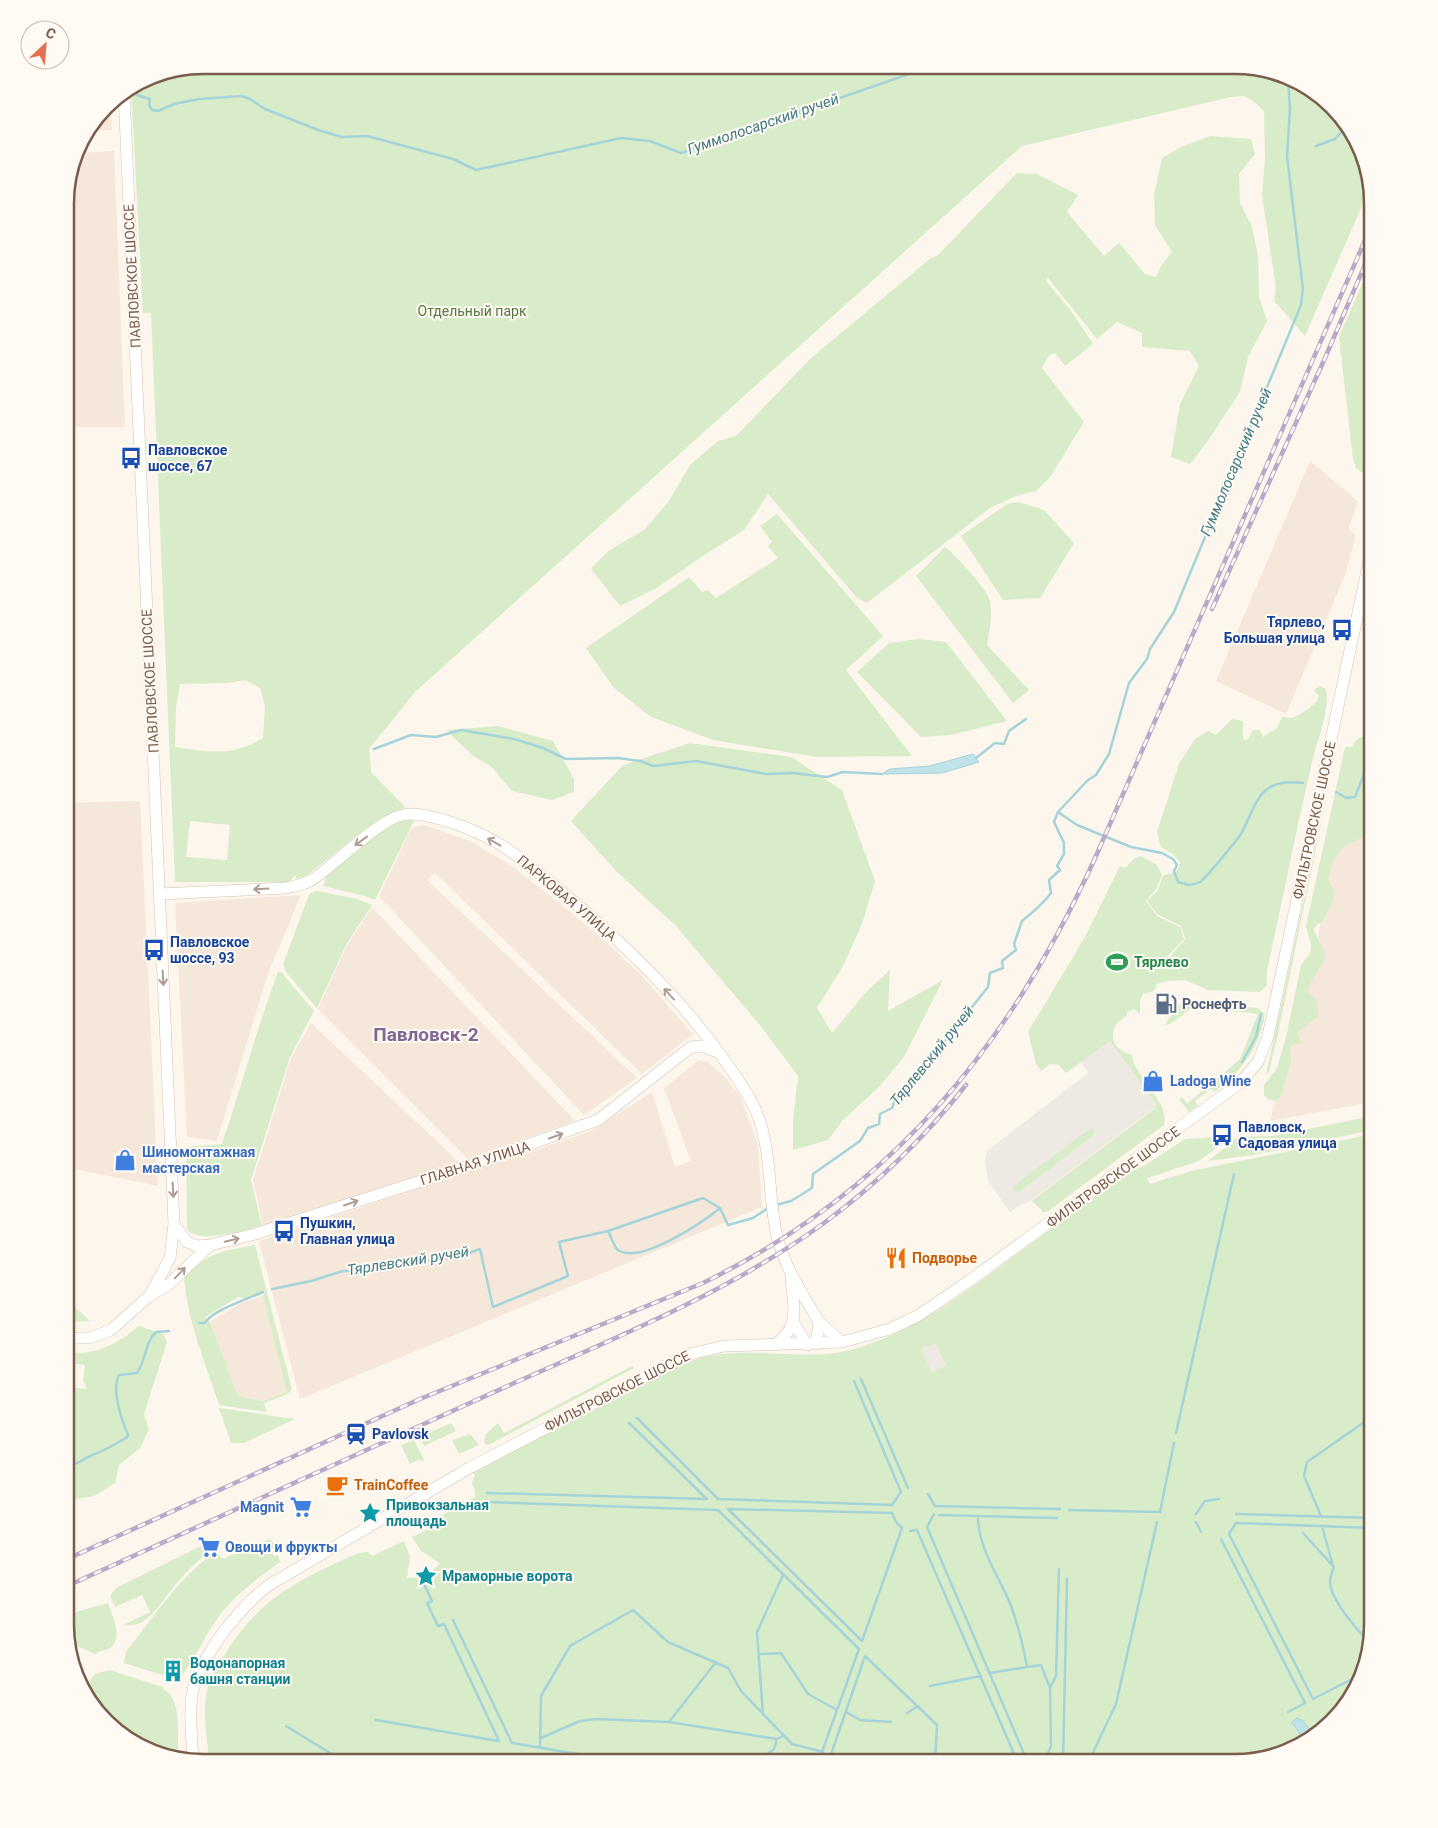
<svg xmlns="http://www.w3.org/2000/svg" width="1438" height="1828" viewBox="0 0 1438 1828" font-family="Roboto,sans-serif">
<rect width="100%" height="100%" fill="#fdf6ec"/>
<path fill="#f5e8da" d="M109,103L112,130L87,131Z
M114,151L125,427H65V194L76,153Z
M1310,461L1358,501L1348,530L1356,534L1346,573L1286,714L1216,681Z
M140,801L158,1186L65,1167V803Z
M424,825L470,841L507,863L553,898L603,939L641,975L693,1034L642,1074L435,873L427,880L637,1078L584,1115L379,896L412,827Z
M1373,827V1102L1270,1121L1290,1039L1301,981L1313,977L1330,849Z
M301,895L267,976L217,1141L187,1137L175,903Z
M372,907L575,1121L468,1159L318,1009L346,947Z
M311,1023L460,1163L263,1226L253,1180L291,1058Z
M699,1060L709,1063L721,1073L740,1096L758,1144L762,1207L300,1399L259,1241L589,1132L652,1092L675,1167L691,1161L664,1088Z
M263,1296L287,1392L262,1401L238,1396L210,1322L241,1303Z"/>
<path fill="#efe9e4" d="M1110,1041L1155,1103L1154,1108L1030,1201L1020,1205L1010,1212L988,1181L985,1160L988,1150L1088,1073L1081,1062Z
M935,1342L946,1366L932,1373L920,1349Z"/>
<path fill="#d8ecc9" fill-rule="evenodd" d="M203,65H1244L1304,84L1350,126L1369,190L1305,336L1274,301L1276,288L1262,195L1265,158L1264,111L1252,100L1243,96L1231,97L1022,146L415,692L369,749L371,772L405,807L354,838L306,876L295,879L297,874L288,882H175L151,313H143L131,87L150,75ZM245,680L260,688L265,706L263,738C231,757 211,752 175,747L176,708L180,684L229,683ZM190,821L230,825L227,860L186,857Z
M1210,136L1251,139L1255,154L1239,174L1240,203L1252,227L1258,255L1259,297L1267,321L1248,357L1240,392L1207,442L1190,464L1171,457L1180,404L1199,366L1190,351L1142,347V333L1117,322L1097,339L1048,278L1046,281L1071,311L1093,344L1065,366L1055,353L1049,355L1042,368L1084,422L1050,477L1036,491L1016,496L990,508L867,603L857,598L768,494L744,530L706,554L655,589L620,606L591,569L608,551L644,530L669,501L690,465L718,441L736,436L811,358L931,258L937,256L1017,173L1037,174L1078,195L1067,212L1104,256L1119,243L1145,274L1156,277L1161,266L1172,252L1155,225L1154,195L1162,158L1179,148Z
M1373,259V475L1368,477L1356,468L1353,459L1339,337Z
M1018,502L1044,510L1074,543L1040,598L1003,600L961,536L1007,504Z
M777,514L883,636L846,670L912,756L816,757L713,740L651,717L614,688L586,648L689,577L702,592L708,590L716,598L778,558L768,546L772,542L760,526Z
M945,547C956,555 987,589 990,601C993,616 989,631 987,645L1029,690L1013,703L916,576Z
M918,639L946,642L1007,721L951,735L921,737L857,672L889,643Z
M1320,686L1326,689C1330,713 1317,739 1312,762C1296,832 1282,901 1267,971V985L1260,992L1208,990L1185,980L1166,981L1157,984L1154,991L1143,994L1140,1001V1014L1134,1009L1127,1012V1016C1106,1026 1109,1050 1132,1055C1134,1077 1171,1103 1164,1125L1047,1212H1041L1042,1210L1032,1201L1034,1199L1154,1109L1156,1104L1110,1041L1066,1073L1059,1065L1050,1064L1041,1071L1036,1064L1028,1032L1085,937L1120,866L1125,868L1135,858L1141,856L1157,865L1162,875L1156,889L1146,901L1157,916L1180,927L1184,939L1156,968L1171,956L1185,939L1181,926L1157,914L1147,901L1158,890L1163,876L1177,871L1180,863L1174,855L1161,847L1157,832L1179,764L1195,739L1208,731L1216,735L1232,719L1243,721V740H1247L1253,730H1260L1263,737L1277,728L1282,717L1293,718L1308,709L1317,701L1319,696L1314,690Z
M1373,694V821L1365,836L1343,847L1333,861L1328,880L1335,893L1332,903L1324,919L1313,929L1326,955C1321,969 1311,978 1307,992L1317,1001L1318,1016L1297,1033L1301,1043L1290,1046L1291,1062L1282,1093L1277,1101L1268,1099L1264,1095V1085L1277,1068L1286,1037L1301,965L1310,954L1311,945L1306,926L1345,747H1352L1357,739L1366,735Z
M498,726L553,741L574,779V792L552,800L512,791L491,766L473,756L446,730Z
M690,743L791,757L842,790L875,881L862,924L843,966L817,1008L832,1033L867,991L890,970L888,1011L943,980L904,1057L879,1087L843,1120L828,1140L793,1150V1121L798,1076L759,1024L675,925L617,872L571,821L623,765Z
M1329,784L1278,1034L1269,1071L1266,1075Z
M410,820L414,821L375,900L365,896L323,886L327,874L373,837L397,821Z
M317,891L357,899L372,905L347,943L317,1008L286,972L283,964L309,895L312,892Z
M278,972H281L314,1011L290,1057L251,1180L262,1226C245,1230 198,1245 187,1229L186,1147L222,1144C241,1088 257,1028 278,972Z
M1185,1002L1197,1003V1005C1187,1009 1175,1024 1165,1025L1175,1008Z
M1206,1004L1258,1008L1265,1014C1259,1049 1241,1072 1214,1092L1211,1089L1195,1101L1198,1106L1189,1112L1179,1099L1183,1098L1187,1104L1240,1059L1258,1014L1209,1008Z
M1373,1116V1130L1253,1155L1208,1161L1238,1137L1272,1136Z
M1091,1128L1095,1131L1094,1135L1019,1192L1013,1191V1186Z
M1373,1134V1625L1355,1694L1314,1737L1294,1727L1305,1742L1235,1763H209C208,1740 201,1710 208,1687C211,1676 218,1666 224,1656C251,1610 284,1587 332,1565C343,1560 356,1552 368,1552L372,1556L404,1541L410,1557L407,1578C424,1578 429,1575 440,1563L421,1551L412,1537L443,1522L441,1516L476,1497L472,1482L475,1476L473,1472L668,1370C690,1360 713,1353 738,1353C776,1351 816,1360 854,1349C916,1331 966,1292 1017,1254C1055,1226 1094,1198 1133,1169L1142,1167L1185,1139L1232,1136L1199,1161L1147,1178L1150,1184L1191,1171ZM935,1343L946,1365L932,1373L921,1349Z
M255,1245L292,1390L286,1395L264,1403L267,1412L219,1405C206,1364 187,1321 184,1277C208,1252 223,1251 255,1245ZM265,1290L263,1296L287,1392L262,1401L238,1396L210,1322L205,1317L238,1297L248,1299Z
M65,1298L90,1321L71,1322L65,1317Z
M139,1326L163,1334L167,1342L144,1414L149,1429L140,1448L119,1465L115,1483L94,1496L65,1501V1387L87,1389L83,1380L85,1365L65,1362V1352C93,1357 118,1344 139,1326Z
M632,1366L634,1368L488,1445L484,1443L486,1434L498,1423L504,1433Z
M219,1408L295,1419L244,1443H231Z
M451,1423L456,1431L424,1446L420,1437Z
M470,1434L479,1445L459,1454L452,1440Z
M414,1440L424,1460L422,1462L420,1459L410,1464L401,1445Z
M217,1538L218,1541L203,1547L206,1554C195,1563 185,1573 176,1584C162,1600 148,1630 123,1625L150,1612L142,1595L115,1607L110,1596L116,1588Z
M270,1539L275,1546L271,1550L274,1556L278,1555L280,1562C256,1580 234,1595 217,1619C204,1637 196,1658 182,1675L172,1678L124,1663L126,1652C150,1622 185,1569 218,1551L221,1558H225Z
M108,1603C112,1615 124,1638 110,1648C105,1651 100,1650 95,1654L70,1643L65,1625V1615Z
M110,1670L163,1687V1689C183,1698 177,1738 178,1756L134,1745L88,1702L84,1687L95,1674Z"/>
<path fill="#bfe3e8" stroke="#a5d3da" d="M973,754L979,762L942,773L882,774L890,769L929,766Z
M1297,1718L1303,1721L1315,1736L1305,1742L1292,1722Z"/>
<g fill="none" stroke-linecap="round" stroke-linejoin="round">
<path stroke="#a5d3da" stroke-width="2.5" d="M137,95L150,99L149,105L152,110L158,111L174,104L199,99L242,96L250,99L265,109L321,131L342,137L367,136L453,159L476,170L621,138L650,141L681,153L935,65
M1316,146L1335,139L1348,125
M374,749L411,735L436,737L461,730L514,739L543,748L566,759L618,758L640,761L653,766L696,761L766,774L792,773L827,777L843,772L882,774
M976,758L995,743L1004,744L1009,731L1026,719
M1336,792L1346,798L1355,797L1367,767L1373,766
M1058,812L1077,825L1131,847L1162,853L1173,859L1177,865L1174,871L1178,882C1187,885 1192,886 1200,882C1204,880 1240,837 1242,832C1258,801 1260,777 1303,783
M1242,1062L1256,1037L1261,1014
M776,1205L791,1201L812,1188L813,1174L860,1141L868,1128L879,1124L880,1114L892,1108L896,1097L903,1095L918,1072L928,1066L937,1051L988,987L990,973L1003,968L1002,961L1016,950L1014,944L1022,921C1032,913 1043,904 1051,893L1049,880L1060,870L1057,866L1064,854V843L1054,822L1058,812L1088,780L1096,775L1109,754L1129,683L1147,659L1150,649L1174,612L1301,305L1303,289L1287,156L1290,108L1288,79
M608,1231L703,1198L720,1208
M272,1289L311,1281L343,1271H358L461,1256L480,1249L493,1307L568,1276L559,1242L608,1231C611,1236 614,1248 619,1251C642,1263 702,1223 720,1208L728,1225L753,1218L768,1208
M199,1323H205C211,1311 250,1298 263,1292
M861,1379L908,1488
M637,1418L718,1499L892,1505L901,1492L854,1381
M629,1423L707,1499
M1176,1433L1234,1174
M65,1467C76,1466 81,1460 90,1456C103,1451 114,1445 126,1438L128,1435C121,1418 111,1391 119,1375L137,1373C146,1360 145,1342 156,1332L169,1331
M487,1493L707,1499
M928,1494L935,1506L1060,1509
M486,1502L718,1510L859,1649L818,1763
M728,1509L892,1513L896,1522L902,1528L862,1641Z
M1069,1510L1160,1512L1174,1443
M934,1514L927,1527L1028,1763
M1196,1514L1205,1501L1219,1499
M1236,1514L1373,1518
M939,1515L1057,1518
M978,1516C978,1548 998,1575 1010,1603C1018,1624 1023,1645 1027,1667
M1321,1516L1304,1476L1307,1462L1373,1416
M1196,1522L1201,1532
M1322,1526L1333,1566
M910,1531L917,1530L1018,1763
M1303,1533L1334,1567C1332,1572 1330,1578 1330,1583C1332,1601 1356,1629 1369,1642
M1221,1539L1305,1703L1288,1712
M422,1580L432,1601L427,1603L438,1626L444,1624L499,1741
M453,1620L512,1743L632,1763
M760,1654L781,1653L808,1694L837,1710
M989,1673L1041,1665L1050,1688
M1360,1675L1313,1699L1229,1534L1236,1523L1373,1528
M930,1686L981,1676
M846,1712L860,1720L891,1722
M907,1713L918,1706
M763,1715L757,1632L783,1575
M376,1720L498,1741
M669,1722L716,1662
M286,1726L343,1761
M541,1738L580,1721L597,1719L669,1722L777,1739L783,1736
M540,1747L541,1696L570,1646L633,1610L668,1642L728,1668L741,1691L792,1744L823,1752
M505,1754L509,1763
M831,1754L861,1763
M519,1755L565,1763
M519,1755L523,1763
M353,1757L363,1763
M325,1763L337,1759
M755,1763L774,1749L777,1739
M828,1763L865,1656L937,1725L935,1763
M1044,1763L1051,1746L1050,1688L1056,1676L1059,1569
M1063,1763L1067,1579
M1088,1763L1116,1704L1157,1522"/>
<g stroke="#d6c0b0" stroke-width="12">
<path id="secondary" d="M124,92L171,1156L174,1224L187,1242L197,1246L210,1245L255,1234L468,1166L598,1120L691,1047L702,1046L719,1053
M160,894L286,888C294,886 302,885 310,881C336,866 381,814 410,814C434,814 473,829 494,841C515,852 533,869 552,884C614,934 673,989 720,1054C733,1072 747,1091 756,1111C772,1149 768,1192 776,1232C783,1265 802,1293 819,1322L816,1344
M150,1295L170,1258L174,1224
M819,1322L842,1342
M794,1323L807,1345
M65,1338H90L111,1330L148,1297L169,1284L210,1245
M774,1345C802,1328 793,1305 791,1277
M193,1760C192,1739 189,1716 192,1695C199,1657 239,1608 269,1585L471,1467L686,1355L724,1346L842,1342L890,1329L919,1315L969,1281L1240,1083L1258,1062L1268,1036L1373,542"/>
</g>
<use href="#secondary" stroke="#fff" stroke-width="11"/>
<g stroke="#b9a8c9" stroke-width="4.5">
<path id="rail" d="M1212,609L1325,358L1373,246
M65,1560L420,1399L703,1283C892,1191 1011,1044 1096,856L1373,222
M65,1587C200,1526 335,1464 470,1403C589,1348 717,1301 824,1223C877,1184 925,1137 966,1085"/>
</g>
<use href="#rail" stroke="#fffaf3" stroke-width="2.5" stroke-dasharray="8" stroke-linecap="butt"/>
</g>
<defs><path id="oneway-shaft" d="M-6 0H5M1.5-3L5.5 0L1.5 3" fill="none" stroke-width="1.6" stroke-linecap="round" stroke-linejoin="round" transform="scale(1.25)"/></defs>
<g stroke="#af9d94">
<use href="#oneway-shaft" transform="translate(361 841) rotate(144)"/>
<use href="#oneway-shaft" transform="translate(494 842) rotate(-151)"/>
<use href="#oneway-shaft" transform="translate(261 889) rotate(177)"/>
<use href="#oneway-shaft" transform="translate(163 978) rotate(87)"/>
<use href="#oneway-shaft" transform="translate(669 994) rotate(-132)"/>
<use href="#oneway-shaft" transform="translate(556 1136) rotate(-19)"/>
<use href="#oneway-shaft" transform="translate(173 1190) rotate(87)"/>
<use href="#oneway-shaft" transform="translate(351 1203) rotate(-19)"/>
<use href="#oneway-shaft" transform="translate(232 1240) rotate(-14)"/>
<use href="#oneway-shaft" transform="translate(180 1273) rotate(-46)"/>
</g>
<defs>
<g id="bus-bare" transform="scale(1.725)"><path d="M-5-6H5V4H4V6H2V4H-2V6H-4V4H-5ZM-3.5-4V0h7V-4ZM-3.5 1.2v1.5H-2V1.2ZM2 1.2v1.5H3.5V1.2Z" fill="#1a4fb4" stroke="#fffaf3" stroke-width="2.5" paint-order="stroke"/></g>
<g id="stadium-bare" transform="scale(1.725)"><path d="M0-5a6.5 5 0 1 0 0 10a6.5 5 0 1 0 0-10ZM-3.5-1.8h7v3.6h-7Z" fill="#2e9e5b" stroke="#fffaf3" stroke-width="2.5" paint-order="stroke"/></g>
<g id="fuel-bare" transform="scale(1.725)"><path d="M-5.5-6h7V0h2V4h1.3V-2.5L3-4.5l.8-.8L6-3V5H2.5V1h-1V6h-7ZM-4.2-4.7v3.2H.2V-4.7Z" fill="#5c6f8a" stroke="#fffaf3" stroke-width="2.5" paint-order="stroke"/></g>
<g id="shop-bare" transform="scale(1.725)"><path d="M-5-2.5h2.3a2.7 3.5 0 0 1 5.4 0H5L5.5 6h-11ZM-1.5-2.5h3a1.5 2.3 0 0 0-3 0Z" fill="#3f7fe0" stroke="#fffaf3" stroke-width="2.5" paint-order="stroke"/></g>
<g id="restaurant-bare" transform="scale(1.725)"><path d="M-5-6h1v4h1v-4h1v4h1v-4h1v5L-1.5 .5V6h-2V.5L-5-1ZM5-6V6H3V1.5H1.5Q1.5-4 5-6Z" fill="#e8710a" stroke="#fffaf3" stroke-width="2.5" paint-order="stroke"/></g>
<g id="station-bare" transform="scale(1.725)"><path d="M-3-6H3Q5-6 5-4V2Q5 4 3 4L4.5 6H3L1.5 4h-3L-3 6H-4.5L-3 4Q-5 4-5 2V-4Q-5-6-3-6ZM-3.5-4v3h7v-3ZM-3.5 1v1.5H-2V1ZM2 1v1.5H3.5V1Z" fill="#1a4fb4" stroke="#fffaf3" stroke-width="2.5" paint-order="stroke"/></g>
<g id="cafe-bare" transform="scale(1.725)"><path d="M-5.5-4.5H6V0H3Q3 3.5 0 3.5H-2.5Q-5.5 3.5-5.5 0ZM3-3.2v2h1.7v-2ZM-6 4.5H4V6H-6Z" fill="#e8710a" stroke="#fffaf3" stroke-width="2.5" paint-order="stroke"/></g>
<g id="supermarket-bare" transform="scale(1.725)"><path d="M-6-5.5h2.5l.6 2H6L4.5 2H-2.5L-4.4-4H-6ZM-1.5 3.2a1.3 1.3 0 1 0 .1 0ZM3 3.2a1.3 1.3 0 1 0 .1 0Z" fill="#3f7fe0" stroke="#fffaf3" stroke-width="2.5" paint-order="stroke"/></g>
<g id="sight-bare" transform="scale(1.725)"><path d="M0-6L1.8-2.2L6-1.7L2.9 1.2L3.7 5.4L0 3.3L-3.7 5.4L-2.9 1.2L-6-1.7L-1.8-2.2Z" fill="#0f9aa8" stroke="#fffaf3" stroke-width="2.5" paint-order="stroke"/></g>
<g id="building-bare" transform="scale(1.725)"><path d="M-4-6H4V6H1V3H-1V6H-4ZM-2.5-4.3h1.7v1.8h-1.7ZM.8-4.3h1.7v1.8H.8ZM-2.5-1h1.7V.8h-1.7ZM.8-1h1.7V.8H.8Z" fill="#0f9aa8" stroke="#fffaf3" stroke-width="2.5" paint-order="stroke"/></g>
</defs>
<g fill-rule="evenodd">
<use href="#bus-bare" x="131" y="458"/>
<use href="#bus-bare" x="1342" y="630"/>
<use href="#bus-bare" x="154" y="950"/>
<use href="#stadium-bare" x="1117" y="962"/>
<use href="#fuel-bare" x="1166" y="1004"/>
<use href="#shop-bare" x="1153" y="1081"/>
<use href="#bus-bare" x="1222" y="1135"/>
<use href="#shop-bare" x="125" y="1160"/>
<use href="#bus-bare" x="284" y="1231"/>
<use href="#restaurant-bare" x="896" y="1258"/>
<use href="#station-bare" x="356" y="1434"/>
<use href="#cafe-bare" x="337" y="1485"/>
<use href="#supermarket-bare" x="301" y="1507"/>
<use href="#sight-bare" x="370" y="1513"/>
<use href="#supermarket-bare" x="209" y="1547"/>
<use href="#sight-bare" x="426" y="1576"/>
<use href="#building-bare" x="173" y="1671"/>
</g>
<g text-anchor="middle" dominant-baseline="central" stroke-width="4" stroke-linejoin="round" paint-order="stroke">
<g font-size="14" fill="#7a5c4d" stroke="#fffaf3">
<text transform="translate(132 276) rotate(-93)">ПАВЛОВСКОЕ ШОССЕ</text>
<text transform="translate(150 681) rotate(-93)">ПАВЛОВСКОЕ ШОССЕ</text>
<text transform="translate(1314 820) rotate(-78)">ФИЛЬТРОВСКОЕ ШОССЕ</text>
<text transform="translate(567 898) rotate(40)">ПАРКОВАЯ УЛИЦА</text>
<text transform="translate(475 1163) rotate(-18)">ГЛАВНАЯ УЛИЦА</text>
<text transform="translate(1113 1177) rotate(-36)">ФИЛЬТРОВСКОЕ ШОССЕ</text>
<text transform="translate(617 1391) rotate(-27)">ФИЛЬТРОВСКОЕ ШОССЕ</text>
</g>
<g font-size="14" fill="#537a41" stroke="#fffaf3">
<text x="472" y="311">Отдельный парк</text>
</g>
<g font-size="14" font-weight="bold" fill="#164399" stroke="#fffaf3" text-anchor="start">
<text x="148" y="450">Павловское<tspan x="148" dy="16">шоссе, 67</tspan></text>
<text x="1325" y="622" text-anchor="end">Тярлево,<tspan x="1325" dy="16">Большая улица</tspan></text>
<text x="170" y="942">Павловское<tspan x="170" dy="16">шоссе, 93</tspan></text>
<text x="1238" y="1127">Павловск,<tspan x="1238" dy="16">Садовая улица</tspan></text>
<text x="300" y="1223">Пушкин,<tspan x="300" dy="16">Главная улица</tspan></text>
<text x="372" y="1434">Pavlovsk</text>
</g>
<g font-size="14" font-weight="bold" fill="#27864d" stroke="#fffaf3" text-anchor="start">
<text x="1134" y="962">Тярлево</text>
</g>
<g font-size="14" font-weight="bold" fill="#4e5e75" stroke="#fffaf3" text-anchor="start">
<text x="1182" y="1004">Роснефть</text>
</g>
<g font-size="14" font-weight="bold" fill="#366cbe" stroke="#fffaf3" text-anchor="start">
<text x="1170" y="1081">Ladoga Wine</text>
<text x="142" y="1152">Шиномонтажная<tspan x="142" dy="16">мастерская</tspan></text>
<text x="284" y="1507" text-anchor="end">Magnit</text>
<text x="225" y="1547">Овощи и фрукты</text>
</g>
<g font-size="14" font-weight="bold" fill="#c56008" stroke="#fffaf3" text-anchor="start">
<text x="912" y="1258">Подворье</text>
<text x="354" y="1485">TrainCoffee</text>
</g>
<g font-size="14" font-weight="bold" fill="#0d838f" stroke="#fffaf3" text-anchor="start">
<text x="386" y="1505">Привокзальная<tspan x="386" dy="16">площадь</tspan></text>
<text x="442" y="1576">Мраморные ворота</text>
<text x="190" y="1663">Водонапорная<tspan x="190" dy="16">башня станции</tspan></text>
</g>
<g font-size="15" font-style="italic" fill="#437c86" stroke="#fffaf3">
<text transform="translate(763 124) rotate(-19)">Гуммолосарский ручей</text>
<text transform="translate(1236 462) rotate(-67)">Гуммолосарский ручей</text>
<text transform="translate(932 1056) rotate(-51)">Тярлевский ручей</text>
<text transform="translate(408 1261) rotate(-9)">Тярлевский ручей</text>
</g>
<g font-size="19" font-weight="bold" fill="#846695" stroke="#fffaf3">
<text x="426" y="1034">Павловск-2</text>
</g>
</g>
<path d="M0 0H1438V1828H0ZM203 74H1235A129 129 0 0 1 1364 203V1625A129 129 0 0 1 1235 1754H203A129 129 0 0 1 74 1625V203A129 129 0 0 1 203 74Z" fill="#fffaf3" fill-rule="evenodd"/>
<path fill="none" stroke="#7a5c4d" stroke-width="2.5" d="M203 74H1235A129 129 0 0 1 1364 203V1625A129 129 0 0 1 1235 1754H203A129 129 0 0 1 74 1625V203A129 129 0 0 1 203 74Z"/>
<g transform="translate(45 45) rotate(26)"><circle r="24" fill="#fffaf3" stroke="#cabbb1"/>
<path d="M0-4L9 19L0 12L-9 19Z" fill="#e76f51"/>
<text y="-8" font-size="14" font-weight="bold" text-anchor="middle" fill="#7a5c4d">С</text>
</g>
</svg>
